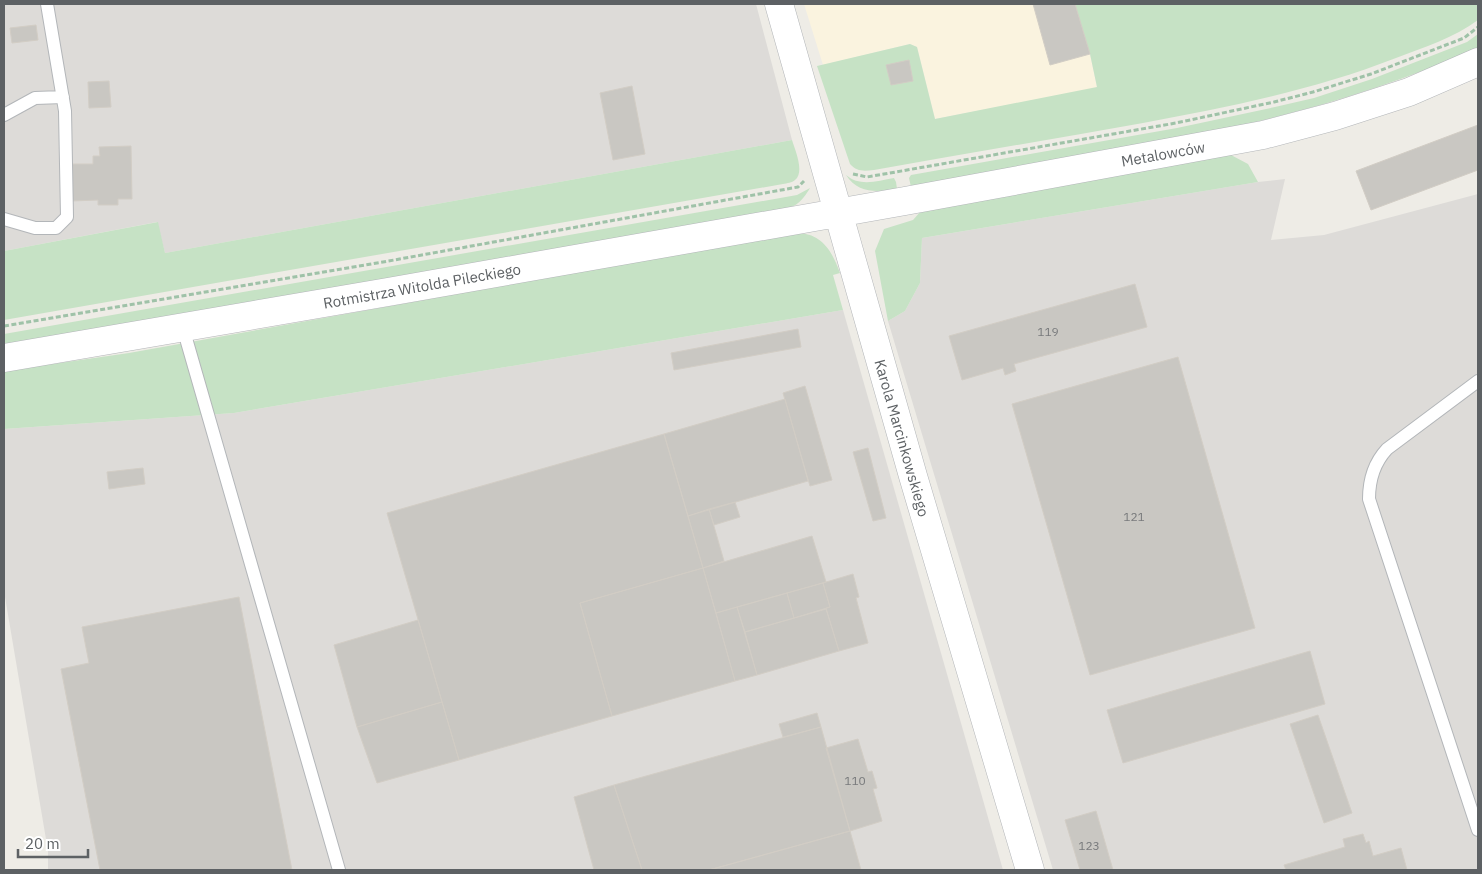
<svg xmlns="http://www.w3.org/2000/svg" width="1482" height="874" viewBox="0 0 1482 874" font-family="'IBM Plex Sans',sans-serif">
<rect width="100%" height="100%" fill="#eeece6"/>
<path fill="#faf3df" d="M804,4H1075L1090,54L1097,88L935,119L917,47L910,44L823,65Z"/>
<path fill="#dddbd8" d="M4,4H756L792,140L165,253L157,222L4,251Z
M1285,179L1271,240L1324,235L1478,194V870H1053L888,321L905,311L920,283L922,238L1258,182Z
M843,310L1003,870H48V851L4,591V429L234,413Z"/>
<path fill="#c6e2c5" d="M1075,4H1478V20C1454,38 1424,47 1396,58C1314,90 1229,107 1143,123C1053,139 963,154 874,170C864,171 857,172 850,164L817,66L910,44L917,47L935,119L1097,87L1090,54Z
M1478,34V49C1399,82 1319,108 1235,127L911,187L909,178L911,175L1177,128L1275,107L1314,98L1372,79L1467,42Z
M792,140C795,150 805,172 795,180C792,183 787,183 783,184L4,320V251L158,222L165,253Z
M1231,155L1248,164L1258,182L922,238L920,283L905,311L888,321L875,251L884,229L913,220L921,211Z
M846,175C860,187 877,181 894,178L896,182L897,189C878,192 858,194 846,175Z
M810,188C801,203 797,205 781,212L4,346V334L797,195Z
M796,233C822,233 832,251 840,273L833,275L843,310L234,413L4,429V371L129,353Z"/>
<path fill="#c9c7c2" stroke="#d2cdc5" d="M1033,4H1075L1090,54L1050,65Z
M36,25L38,40L12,43L10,28Z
M909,60L913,81L891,85L886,65Z
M109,81L111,107L89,108L88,82Z
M632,86L645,154L613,160L600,93Z
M1478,125V170L1371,210L1356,171Z
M131,146L132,199H118V205H98V200L71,201L70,164H93V156H100L99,147Z
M1135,284L1147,327L1014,364L1016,371L1005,375L1003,368L962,380L949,336Z
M798,329L801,347L674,370L671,353Z
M1178,357L1255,628L1090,675L1012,404Z
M805,386L832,480L810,486L783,393Z
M785,399L808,481L688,516L664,434Z
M664,434L703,568L580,603L612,716L459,760L387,513Z
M868,448L886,518L873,521L853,452Z
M143,468L145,484L109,489L107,472Z
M735,502L740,517L714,525L709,509Z
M709,509L724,561L703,568L688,516Z
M812,536L826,582L716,613L703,568Z
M703,568L735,681L612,716L580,603Z
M853,574L859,597L856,598L868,643L839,651L826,608L830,607L823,583Z
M823,583L830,607L794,618L787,593Z
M787,593L794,618L745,632L737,607Z
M239,597L292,870H100L61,669L89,663L82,627Z
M737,607L757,675L735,681L716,613Z
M826,609L839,651L757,675L745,632Z
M418,620L442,702L357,727L334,645Z
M1310,651L1325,704L1123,763L1107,710Z
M442,702L459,760L377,783L357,727Z
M817,713L821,727L783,737L779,724Z
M1318,715L1352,813L1324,823L1290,724Z
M821,727L850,831L709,870H642L614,785Z
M858,739L868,772L872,771L877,788L873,789L882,821L850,831L826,748Z
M614,785L642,870H594L574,797Z
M1096,811L1113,870H1080L1065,820Z
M850,831L861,870H709Z
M1363,834L1366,843L1369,841L1373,856L1401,848L1407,870H1286L1284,865L1345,847L1343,839Z"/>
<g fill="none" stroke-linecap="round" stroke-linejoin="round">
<g stroke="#b3b6b9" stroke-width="14">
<path id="service" d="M4,115L35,98L63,97
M4,219L35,228H56L67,217L65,111L47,4
M183,328L339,870
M1478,381L1387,449C1374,463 1369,480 1369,499L1478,830"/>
</g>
<g stroke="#b3b6b9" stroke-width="29">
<path id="tertiary" d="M779,4L913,476L1030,870
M4,358L388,292L905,201L1263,135L1335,116L1409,92L1478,62"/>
</g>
<path stroke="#9fc2a8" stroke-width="3" stroke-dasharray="5 2.5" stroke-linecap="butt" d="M853,174L867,177L1176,123L1274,102L1313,92L1371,74L1464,38L1478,27
M4,326L383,262L798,187L804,181"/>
<use href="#service" stroke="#fff" stroke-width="12"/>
<use href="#tertiary" stroke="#fff" stroke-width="28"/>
</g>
<g text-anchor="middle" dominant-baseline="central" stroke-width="5" stroke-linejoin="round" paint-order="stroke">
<g font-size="12" fill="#787a7c">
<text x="1048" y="331">119</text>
<text x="1134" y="516">121</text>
<text x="855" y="780">110</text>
<text x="1089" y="845">123</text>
</g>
<g font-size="15" fill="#5d6164" stroke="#fff">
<text transform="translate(1163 154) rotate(-10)">Metalowców</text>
<text transform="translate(422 286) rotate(-10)">Rotmistrza Witolda Pileckiego</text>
<text transform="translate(902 438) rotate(74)">Karola Marcinkowskiego</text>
</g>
</g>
<rect width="1482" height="874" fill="none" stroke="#5d6164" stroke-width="10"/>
<path d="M18 849v8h70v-8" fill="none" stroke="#5d6164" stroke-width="2.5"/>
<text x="25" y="849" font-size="15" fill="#5d6164" stroke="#ffffff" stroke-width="4" paint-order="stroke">20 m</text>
</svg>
